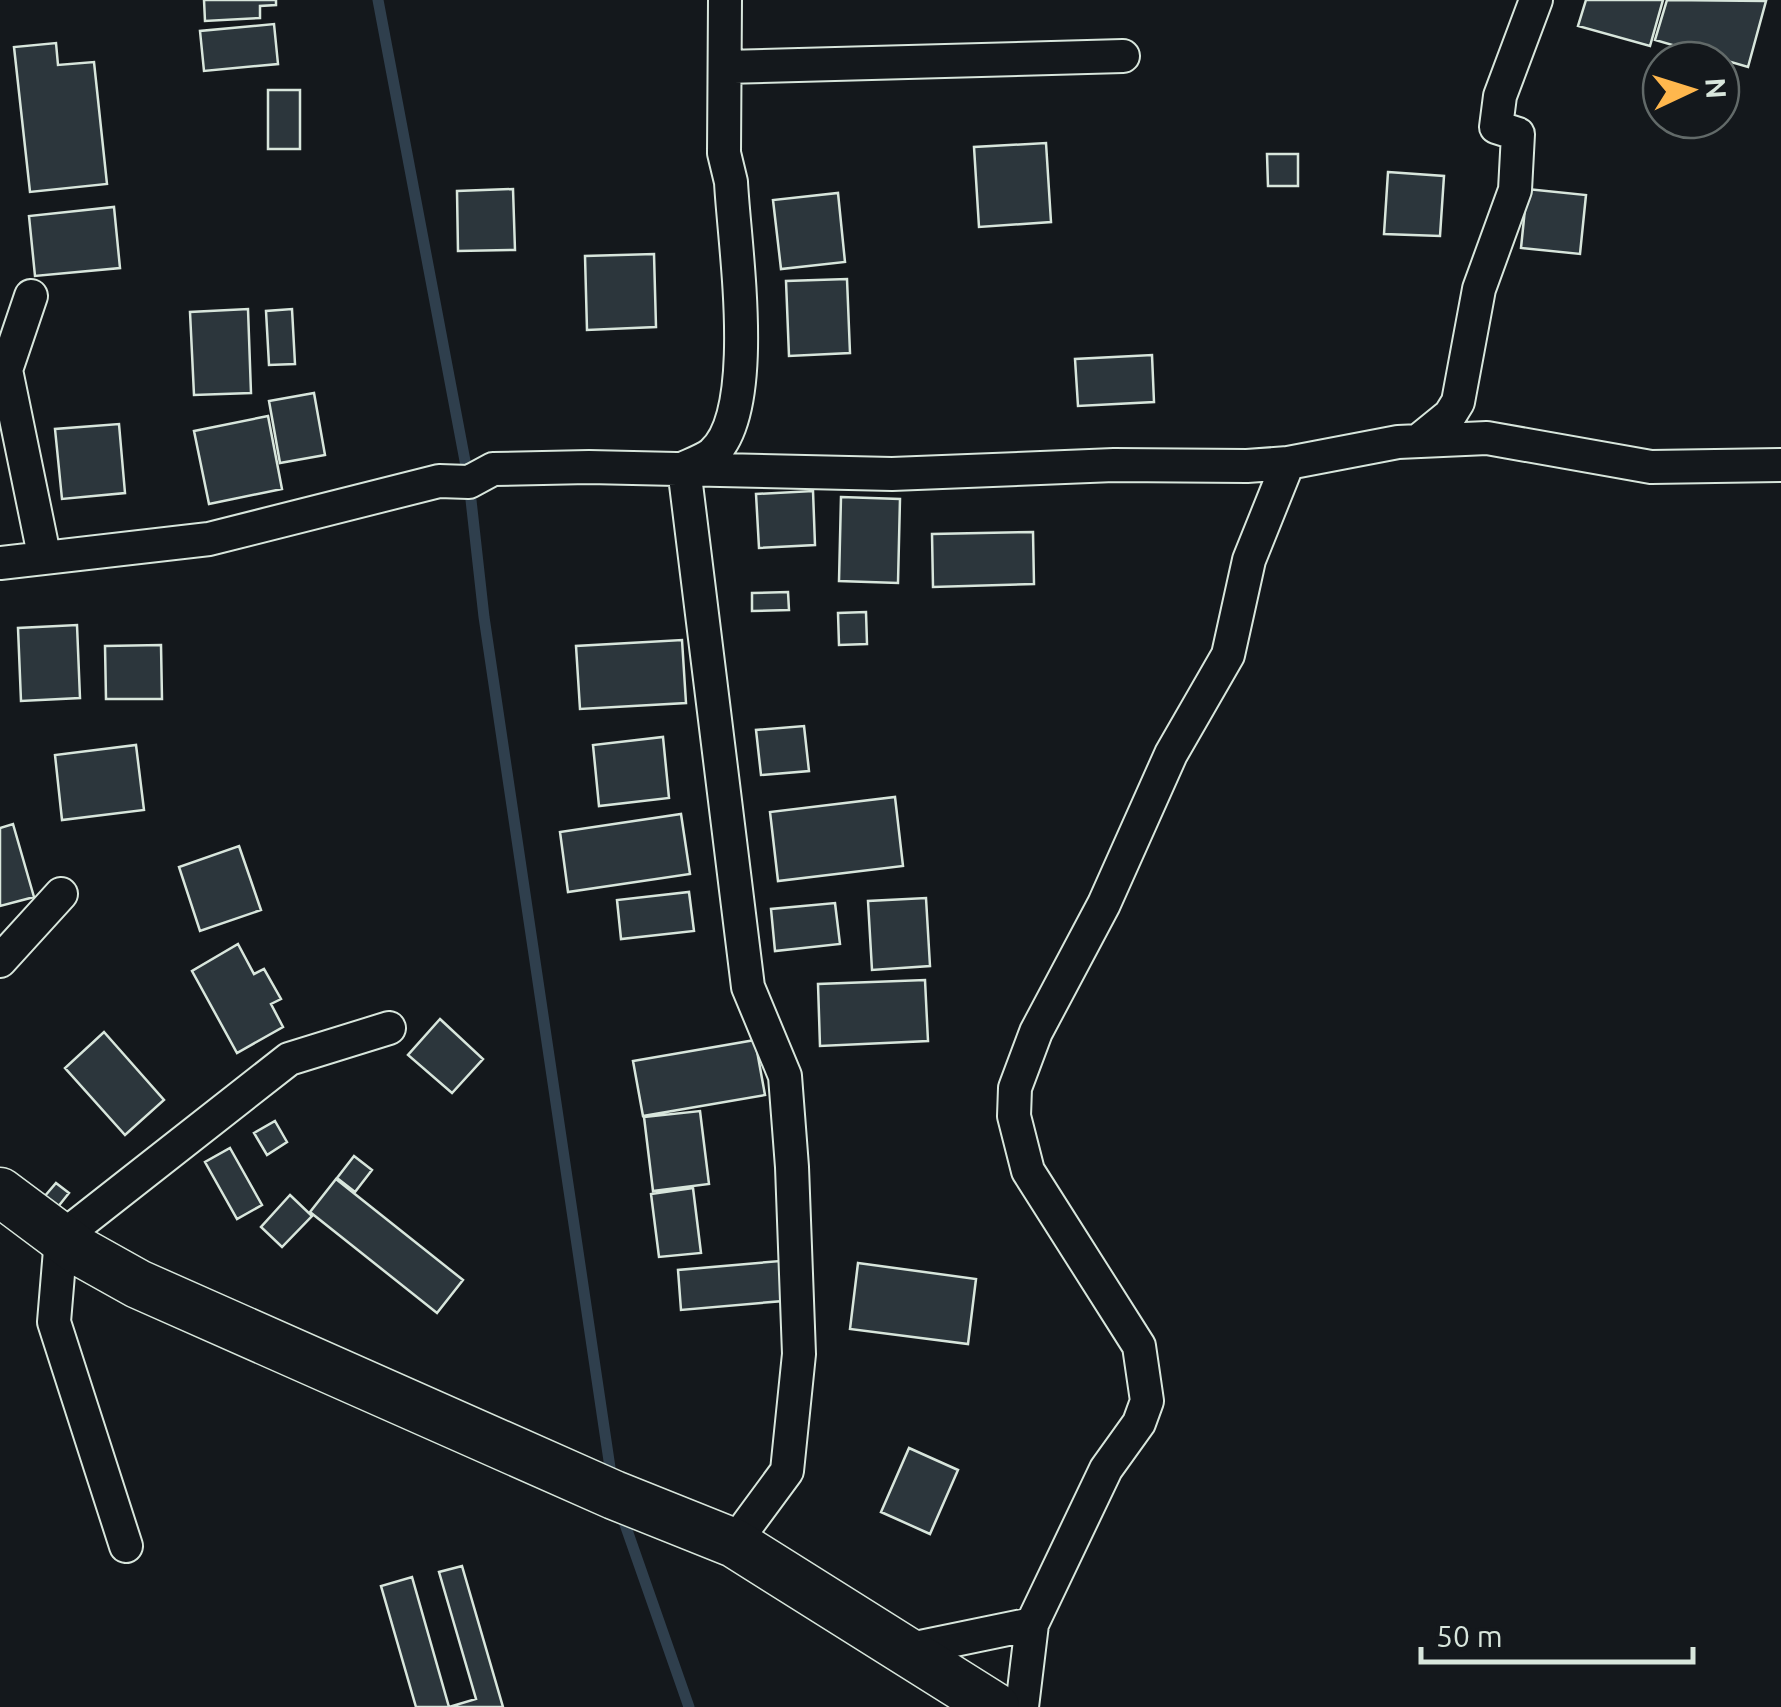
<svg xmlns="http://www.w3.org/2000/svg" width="1781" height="1707" viewBox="0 0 1781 1707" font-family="Ubuntu,sans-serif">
<rect width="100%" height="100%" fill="#14181c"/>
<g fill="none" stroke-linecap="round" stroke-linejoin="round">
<path stroke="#2f3f4d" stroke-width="11" d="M378,0L469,482L484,617L612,1481
M621,1513L689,1707"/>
</g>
<path fill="#2c363c" stroke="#d8e6dc" stroke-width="2.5" d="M204,0H276V5L260,6V18L205,21Z
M1586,0H1663L1650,46L1578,26Z
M1667,0L1766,1L1748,67L1655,40Z
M274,24L278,64L204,71L200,31Z
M56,43L58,65L94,62L107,184L30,192L14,47Z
M268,90H300V149H268Z
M1046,143L1051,222L979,227L974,147Z
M1267,154H1298V186H1268Z
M1388,172L1444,176L1440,236L1384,234Z
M513,189L515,250L458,251L457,191Z
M1527,189L1586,195L1580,254L1521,248Z
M838,193L845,262L781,269L773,200Z
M114,207L120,268L35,276L29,216Z
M654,254L656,327L587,330L585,256Z
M847,279L850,353L789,356L786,281Z
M248,309L251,393L194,395L190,312Z
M292,309L295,364L269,365L266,311Z
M1152,355L1154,402L1078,406L1075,359Z
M314,393L325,455L280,463L269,401Z
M268,416L282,489L209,504L194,431Z
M119,424L125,493L62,499L55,429Z
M813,491L815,545L759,548L756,494Z
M841,497L900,499L898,583L839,581Z
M1033,532L1034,584L933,587L932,534Z
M788,592L789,610L752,611V593Z
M866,612L867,644L839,645L838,613Z
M77,625L80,698L21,701L18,628Z
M682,640L686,703L580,709L576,646Z
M161,645L162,699H106L105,646Z
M804,726L809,771L761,775L756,730Z
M663,737L669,798L599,806L593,745Z
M136,745L144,810L62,820L55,755Z
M895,797L903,866L778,881L770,812Z
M681,814L690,874L568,892L560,832Z
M13,824L34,897L0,906V828Z
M239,846L261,910L200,931L179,867Z
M689,892L694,931L621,939L617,900Z
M926,898L930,966L872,970L868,901Z
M835,903L840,944L775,951L771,909Z
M238,944L254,974L264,969L281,999L271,1004L283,1027L237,1053L192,971Z
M925,980L928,1041L820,1046L818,984Z
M440,1019L483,1059L452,1093L408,1055Z
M104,1032L164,1100L125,1135L65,1068Z
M755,1040L765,1095L643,1116L633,1061Z
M700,1111L709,1184L653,1191L644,1117Z
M275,1121L287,1142L267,1155L254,1133Z
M230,1148L262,1205L237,1219L205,1162Z
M354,1156L372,1170L355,1192L337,1178Z
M336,1179L463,1280L437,1313L310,1212Z
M56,1183L69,1193L57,1208L44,1197Z
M693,1188L701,1253L659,1257L651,1194Z
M290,1195L312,1216L282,1247L261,1227Z
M780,1261L783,1301L681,1310L678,1270Z
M858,1263L976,1279L968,1344L850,1329Z
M909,1448L958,1470L930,1534L881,1512Z
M462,1566L503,1707H416L381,1586L412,1577L449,1707L476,1699L439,1572Z"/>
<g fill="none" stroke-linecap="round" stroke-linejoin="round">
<g stroke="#d8e6dc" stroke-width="36">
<path id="street" d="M725,0L724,153L731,182C734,244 761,412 712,454C704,460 693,464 684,468L748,987L785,1076L792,1167L799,1354L787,1471L734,1543
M725,67L1123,56
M31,296L6,370L44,555
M1418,441L1450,415L1458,402L1479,289L1515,190L1518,134L1496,127L1500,96L1536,0
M0,563L209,539L439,481L469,482L493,469L589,467L892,474L1114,465L1247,466L1288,463L1398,442L1487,438L1651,467L1781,465
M0,961L61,894
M126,1546L54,1322L61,1238L289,1059L389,1028
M906,1650L1032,1624
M1022,1707L1032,1624L1106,1469L1139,1423L1147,1401L1139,1346L1028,1171L1014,1116L1015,1088L1036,1032L1104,904L1171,754L1228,655L1249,560L1288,463"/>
</g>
<g stroke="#d8e6dc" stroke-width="51">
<path id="secondary" d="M0,1192L79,1251L138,1284L614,1495L734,1543L995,1707"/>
</g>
<use href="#street" stroke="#14181c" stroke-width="32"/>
<use href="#secondary" stroke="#14181c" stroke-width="48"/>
</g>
<g transform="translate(1691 90) rotate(86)"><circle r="48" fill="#14181c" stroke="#626a69" stroke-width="2.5"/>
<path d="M0-8L18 38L0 25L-18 38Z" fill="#ffb74d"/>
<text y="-15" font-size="28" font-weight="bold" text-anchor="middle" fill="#d8e6dc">N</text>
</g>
<path d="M1421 1647v15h272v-15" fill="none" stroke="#d8e6dc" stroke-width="5"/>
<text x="1436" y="1647" font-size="30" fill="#d8e6dc" stroke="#14181c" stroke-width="8" paint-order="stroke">50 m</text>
</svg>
